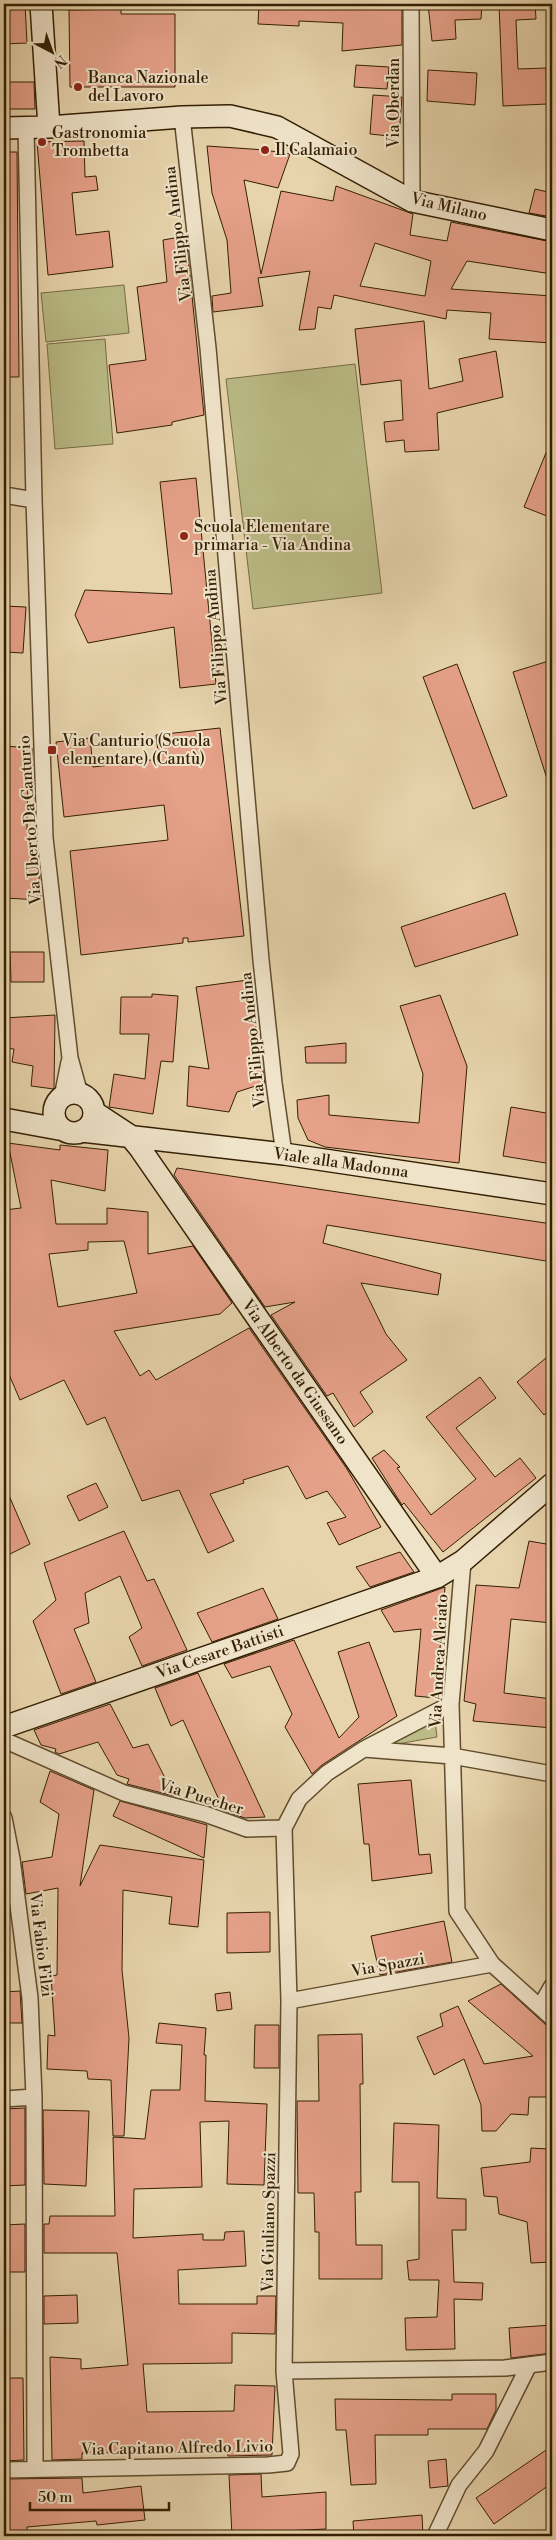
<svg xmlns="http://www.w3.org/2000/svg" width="556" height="2540" viewBox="0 0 556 2540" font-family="'Libre Bodoni',serif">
<rect width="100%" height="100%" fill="#e7d4ac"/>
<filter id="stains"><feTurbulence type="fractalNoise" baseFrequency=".004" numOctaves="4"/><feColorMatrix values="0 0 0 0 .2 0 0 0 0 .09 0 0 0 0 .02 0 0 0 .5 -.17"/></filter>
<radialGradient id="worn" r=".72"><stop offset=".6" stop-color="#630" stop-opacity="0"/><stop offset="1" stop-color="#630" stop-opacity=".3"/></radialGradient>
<path fill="#babb86" stroke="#776d44" d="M124,285L129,333L46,342L41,293Z
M105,339L113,444L55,449L47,344Z
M355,364L382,593L253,609L226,379Z
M435,1720L437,1737L386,1746Z"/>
<path fill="#e6a189" stroke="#341f03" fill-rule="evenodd" d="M4,4H25L27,43L4,44Z
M259,4H402V45L342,51L343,23L299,21V26L258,24Z
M428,4H482L481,19L455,20L456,39L432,41Z
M499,4H535L536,19L516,20L518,69L546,68L547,104L503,106Z
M121,9V14H175V87H70L69,10Z
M356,65L389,67L387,89L354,87Z
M428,70L477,73L475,105L427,101Z
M4,82H34L35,109H4Z
M373,95L402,97L399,137L370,134Z
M84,141L85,177L96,176L98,190L72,193L76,235L109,231L113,267L48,275L37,142Z
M207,146L265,150L290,154L278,188L244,180L261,274L281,191L333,201L336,186L413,214L410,235L447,241L451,222L552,242V274L467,261L451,289L552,296V343L489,339L491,313L447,310L446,319L334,295L331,309L318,307L315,329L299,330L310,271L258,278L263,306L213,312L212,296L231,293L227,240L212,193ZM375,243L431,261L425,296L360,286Z
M4,152H17L19,377H4Z
M535,189L552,193V217L529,213Z
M186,236L204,415L172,422V425L117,433L109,365L146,360L137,287L167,282L163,240Z
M424,321L429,389L463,381L459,359L496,351L503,397L437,413L439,450L405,452L404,440L386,442L384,422L403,420L401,380L361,385L355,329Z
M552,438V518L524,507Z
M196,478L216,684L180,688L174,627L88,643L75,615L85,590L172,594L160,482Z
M4,606L26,607L23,653L4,652Z
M552,660V785H549L513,672Z
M457,664L507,796L473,809L423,677Z
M220,728L244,936L188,942V938H183V943L81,955L70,851L168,840L164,805L64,817L56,742L90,738L93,767L159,759L156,735Z
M4,746L32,748V772H28L27,830H32L33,863H38L41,900L4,898Z
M505,893L518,935L415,967L401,927Z
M10,952H44V982H11Z
M248,980L265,1083L237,1092L229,1112L187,1106L189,1066L209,1069L196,987Z
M152,994L178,996L173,1062L161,1061L153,1114L109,1107L114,1074L145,1079L149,1034H120L121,997H152Z
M440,995L467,1066L459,1163L325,1147L308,1140L298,1118L297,1100L329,1095V1115L419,1123L423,1074L400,1006Z
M55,1015L54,1089L31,1086L33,1066L12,1062L14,1049L4,1048V1018Z
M346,1043V1063H306L305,1047Z
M511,1107L552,1114V1164L503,1156Z
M8,1143L60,1150V1145L108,1150L105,1191L51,1180L56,1224H107V1208L148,1212V1254L193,1246L232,1303L220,1314L114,1331L140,1376L149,1370L156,1380L249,1328L347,1469L381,1527L339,1545L327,1523L346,1517L327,1491L306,1499L288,1466L243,1480L244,1483L210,1494L234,1541L208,1553L179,1490L142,1501L105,1417L87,1425L64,1380L20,1400L4,1363V1210L21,1208ZM124,1241L137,1293L58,1307L49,1254L88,1250V1242Z
M177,1168L552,1224V1262L327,1225L323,1243L441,1274L438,1295L361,1283L386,1334L407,1360L360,1392L373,1412L354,1427L333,1393L327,1396L271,1315L295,1302L265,1307L174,1175Z
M552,1353V1408L544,1415L517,1382Z
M480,1377L496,1398L456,1428L495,1477L520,1458L536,1478L443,1552L404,1503L402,1505L372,1458L384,1450L400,1467L397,1468L431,1515L476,1479L426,1417Z
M96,1483L108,1507L79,1521L67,1496Z
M4,1484L30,1544L4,1557Z
M124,1531L147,1581L154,1579L187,1650L142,1666L129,1637L142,1628L120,1576L85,1593L89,1623L74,1629L96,1682L61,1694L33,1621L56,1600L44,1563Z
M529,1541L552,1545V1623L511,1619L504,1693L552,1699V1728L473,1721L476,1704L464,1701L476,1585L519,1588Z
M400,1552L414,1572L370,1587L356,1567Z
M445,1587L436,1698L415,1696L421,1629L394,1632L381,1610Z
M263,1588L278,1619L212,1642L197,1613Z
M294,1640L339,1738L359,1717L338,1652L369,1642L397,1716L322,1765L312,1774L285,1727L292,1714L270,1666L232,1678L224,1664Z
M198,1673L265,1817L245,1818L224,1811L183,1720L171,1726L155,1688Z
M110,1704L133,1748L148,1744L174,1796L127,1784L129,1779L117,1775L98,1742L59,1754L55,1752L56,1749L41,1745L34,1730Z
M50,1771L94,1790L80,1886L100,1845L204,1860L198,1927L169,1924L172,1897L123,1890L122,1970L129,2038L124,2136H113L111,2080L88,2079L87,2071L47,2069L48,2035L55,2036L51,1976L57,1975L58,1888L26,1894L22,1862L52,1857L59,1814L40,1802Z
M411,1780L419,1855L430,1854L432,1873L372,1881L369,1844H364L358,1784Z
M120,1801L207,1825L204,1858L113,1816Z
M270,1912V1952L227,1953V1913Z
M444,1921L452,1962L380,1975L371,1936Z
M501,1984L546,2025L552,2027V2097H529L528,2115L511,2114L496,2131H482L481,2105L464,2059L434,2075L417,2037L443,2026L440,2014L458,2006L484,2064L533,2056L468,2001Z
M20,1991L22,2023H4V1992Z
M230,1992L232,2009L217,2011L215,1994Z
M159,2023L206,2028L204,2055H206L205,2101L267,2104L264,2185L227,2184L229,2121L200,2122L202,2187L134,2189L133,2238L203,2234V2240H224L225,2232L244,2231L246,2266L178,2270L179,2304H257V2296H276L275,2334L232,2333V2363L143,2364L147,2412L234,2411L235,2385L275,2386L272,2455L228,2456L227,2451L82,2453V2459L52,2460L50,2357L81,2359V2369L128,2365L117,2253H44V2224H49L50,2216H115L113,2137L145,2139L151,2090H180L182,2045L156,2043Z
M255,2025H279V2068H254Z
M362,2034L363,2084H360L361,2192H355L356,2245H382V2279H319V2232H315L314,2193H298L297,2101H319L318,2035Z
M25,2108V2185L4,2186V2109Z
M43,2110L89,2111L86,2186L44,2184Z
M394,2123L439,2125L437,2198L466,2199V2230H452L454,2282L483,2283L482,2300L454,2299L455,2349L406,2350L405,2318L437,2317L439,2280H409L407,2261L419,2259V2182H392Z
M531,2148L549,2149L552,2161V2262L531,2263L527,2222L499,2214L497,2197L484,2196L481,2168L530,2162Z
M25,2224V2272H4V2225Z
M77,2295L78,2323L44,2324V2296Z
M552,2325V2353L511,2358L509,2328Z
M4,2378H23L24,2460L4,2461Z
M452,2394H496V2410L487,2429H428V2435H375L376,2484L351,2485L346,2430H336L335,2399L452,2400Z
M552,2446V2483L494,2524L476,2498Z
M446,2459L448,2486L430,2488L428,2461Z
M261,2474L262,2497L326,2492V2529L263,2532L264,2536H232L229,2475Z
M82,2478L83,2493L141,2486L145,2520L97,2525L96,2521L27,2527V2531L4,2532V2479Z
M422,2515L423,2536H354L353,2521Z"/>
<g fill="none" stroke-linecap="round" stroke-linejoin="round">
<g stroke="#614c2d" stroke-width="18">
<path id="street" d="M411,4L412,201
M182,117L208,348L261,960L274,1083L284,1154
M26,129L34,500L45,838L70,1058L80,1094
M4,495L34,500
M62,1097L69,1062
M463,1561L451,1704L457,1911L492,1964L552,2018
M4,1740L124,1793L205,1814L247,1829L284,1828L299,1799L327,1773L364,1749L452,1756L552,1774
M366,1748L451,1704
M4,1818L12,1859L30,1998L34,2097L35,2468
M289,2001L492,1964
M540,2007L552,1986
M4,2099L34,2097
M284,2371L505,2368L552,2362
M4,2470L268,2465L287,2463L291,2454L284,2371L289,2001L284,1828
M435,2536L459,2485L486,2451L529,2365"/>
</g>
<g stroke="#341f03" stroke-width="24">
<path id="secondary" d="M41,4L49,127
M4,128L49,127L182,117L230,116L277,127L412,201L552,230
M54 1113a20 20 0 1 1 40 0a20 20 0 1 1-40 0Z
M94,1112L129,1135L139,1147L437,1577
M4,1119L64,1130
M82,1131L284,1154L552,1194
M4,1727L437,1577L463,1561L552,1484"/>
</g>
<use href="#street" stroke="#efe3c9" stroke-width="15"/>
<use href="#secondary" stroke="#efe3c9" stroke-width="21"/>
</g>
<g fill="#8f2418" stroke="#efe3c9" stroke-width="2">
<circle cx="78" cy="87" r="5"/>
<circle cx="42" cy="142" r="5"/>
<circle cx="265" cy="150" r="5"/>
<circle cx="184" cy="536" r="5"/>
<rect x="47" y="745" width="10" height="10" rx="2.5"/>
</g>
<g text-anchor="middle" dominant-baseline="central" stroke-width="4" stroke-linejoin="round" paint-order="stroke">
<g font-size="16" fill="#341f03" stroke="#efe3c9" text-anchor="start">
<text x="88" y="78">Banca Nazionale<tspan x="88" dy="18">del Lavoro</tspan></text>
<text x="52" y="133">Gastronomia<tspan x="52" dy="18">Trombetta</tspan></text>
<text x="275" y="150">Il Calamaio</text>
<text x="194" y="527">Scuola Elementare<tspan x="194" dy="18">primaria - Via Andina</tspan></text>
<text x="62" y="741">Via Canturio (Scuola<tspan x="62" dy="18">elementare) (Cantù)</tspan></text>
</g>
<g font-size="16" fill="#341f03" stroke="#efe3c9">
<text transform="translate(394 103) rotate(-90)">Via Oberdan</text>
<text transform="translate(449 207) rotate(13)">Via Milano</text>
<text transform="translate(178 234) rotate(-97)">Via Filippo Andina</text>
<text transform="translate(216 637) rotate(-95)">Via Filippo Andina</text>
<text transform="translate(30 820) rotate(-94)">Via Uberto Da Canturio</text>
<text transform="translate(253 1040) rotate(-96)">Via Filippo Andina</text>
<text transform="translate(341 1163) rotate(8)">Viale alla Madonna</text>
<text transform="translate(295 1372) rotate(55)">Via Alberto da Giussano</text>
<text transform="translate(220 1652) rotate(-19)">Via Cesare Battisti</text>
<text transform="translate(439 1661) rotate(-87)">Via Andrea Alciato</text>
<text transform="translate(201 1797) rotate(17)">Via Puecher</text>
<text transform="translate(41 1945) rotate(83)">Via Fabio Filzi</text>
<text transform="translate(388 1965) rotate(-10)">Via Spazzi</text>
<text transform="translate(269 2222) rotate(-89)">Via Giuliano Spazzi</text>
<text transform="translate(177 2448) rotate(-1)">Via Capitano Alfredo Livio</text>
</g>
</g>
<rect width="556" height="2540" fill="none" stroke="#e7d4ac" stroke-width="20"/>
<rect x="5" y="5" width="546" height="2530" fill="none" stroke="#341f03" stroke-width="2.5"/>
<rect x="10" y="10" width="536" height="2520" fill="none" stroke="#341f03"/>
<g transform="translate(52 52) rotate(139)" stroke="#efe3c9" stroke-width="4" paint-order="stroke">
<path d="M0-4L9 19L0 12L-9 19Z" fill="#341f03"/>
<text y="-8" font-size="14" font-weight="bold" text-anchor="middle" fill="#341f03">N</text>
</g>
<path d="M30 2502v8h139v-8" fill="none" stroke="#341f03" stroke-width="2.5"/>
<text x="38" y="2502" font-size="15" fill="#341f03" stroke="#efe3c9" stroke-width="4" paint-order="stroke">50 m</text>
<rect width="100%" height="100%" filter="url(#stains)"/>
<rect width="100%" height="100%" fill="url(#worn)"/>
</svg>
